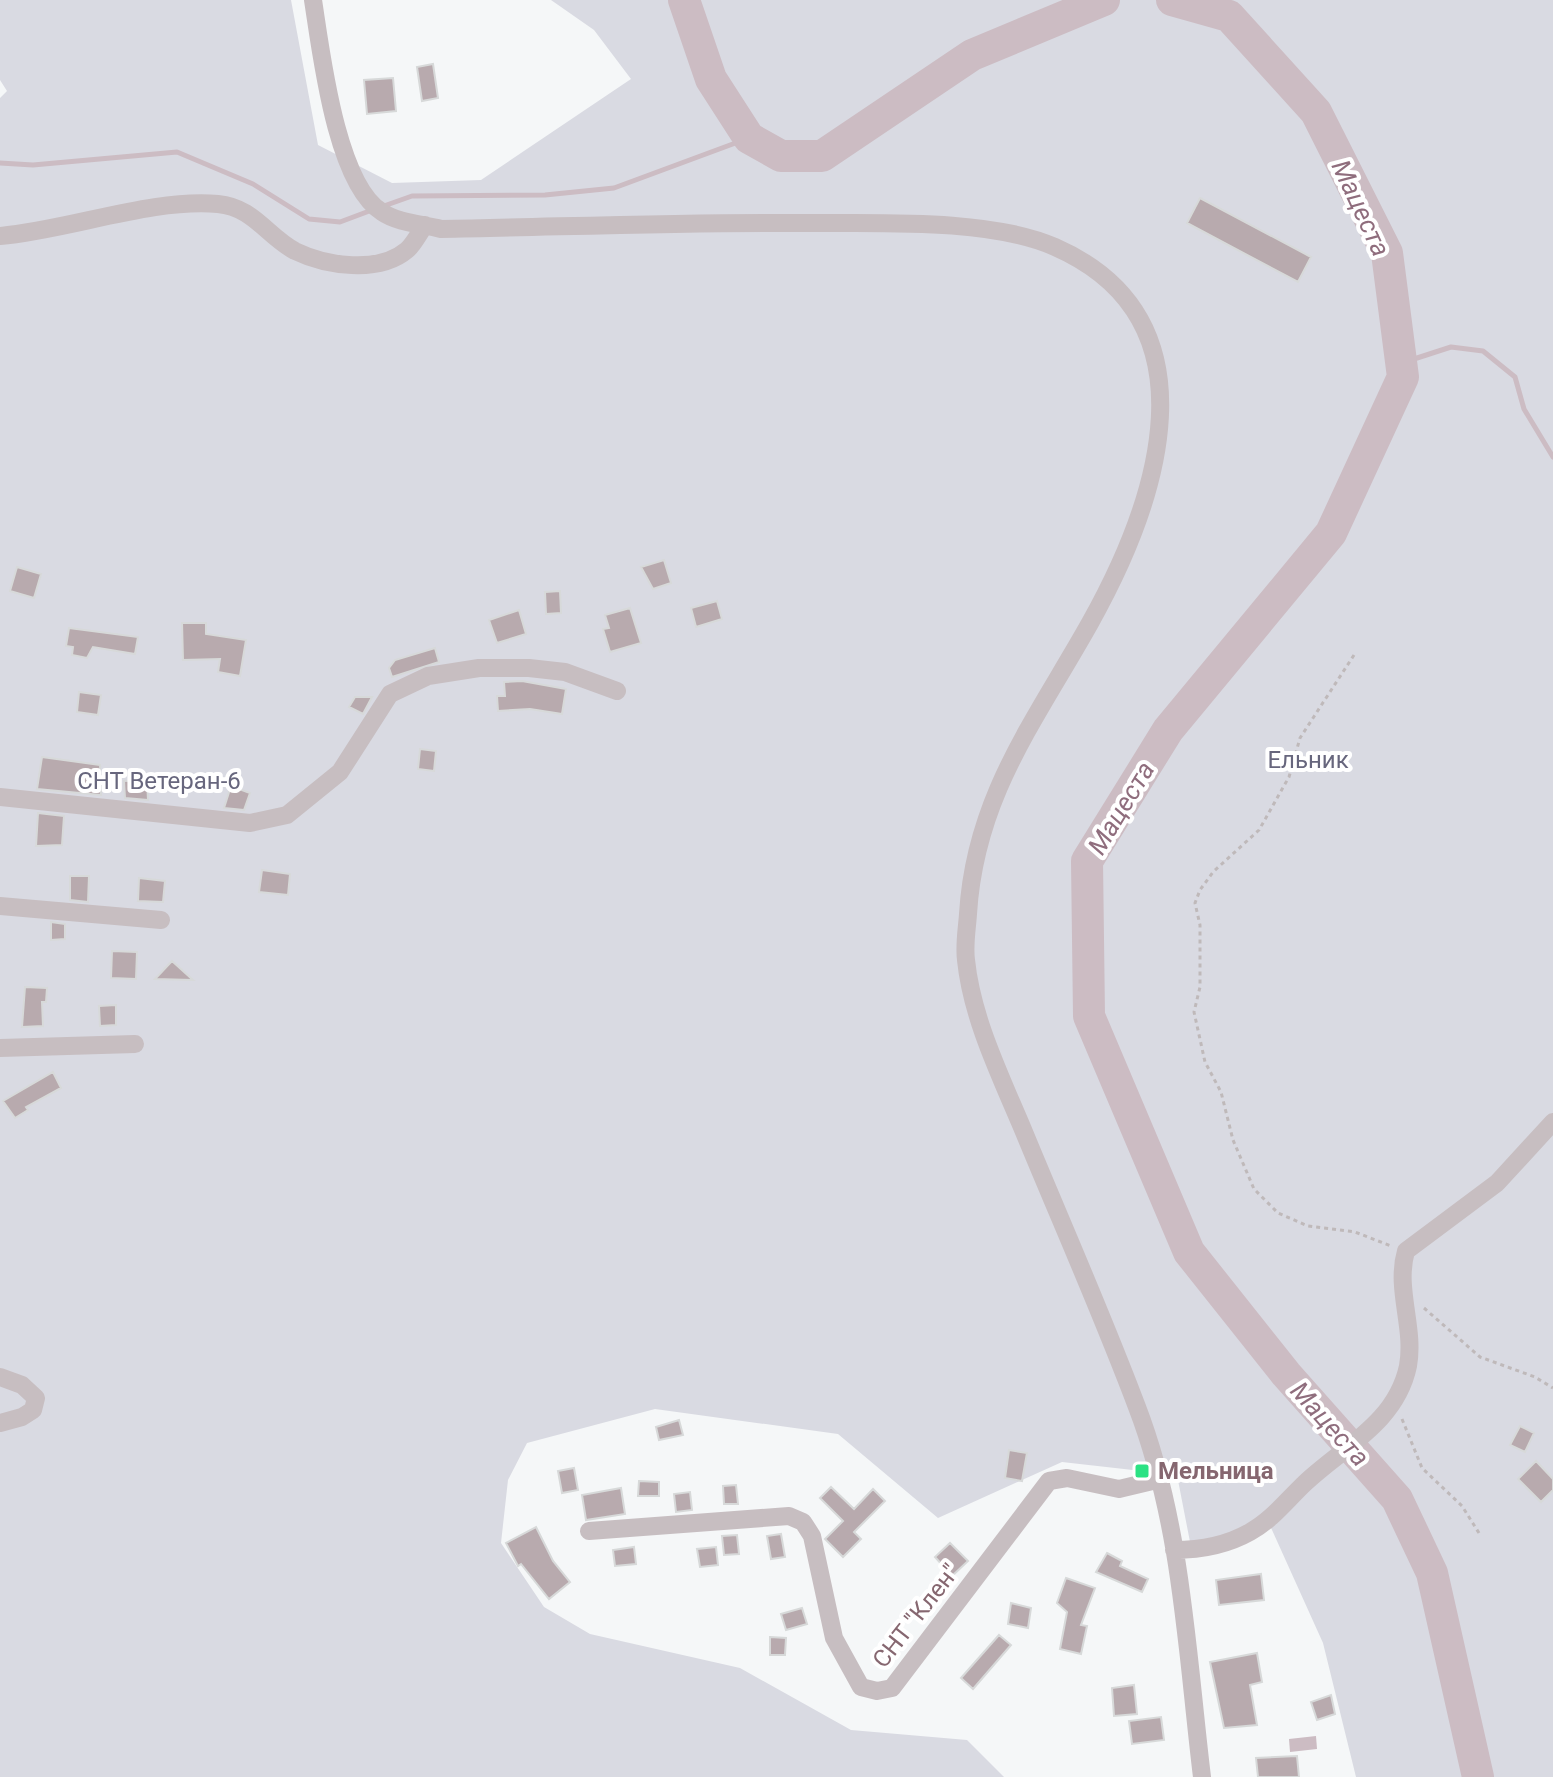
<svg xmlns="http://www.w3.org/2000/svg" width="1553" height="1777" viewBox="0 0 1553 1777" font-family="Roboto,sans-serif">
<rect width="100%" height="100%" fill="#f5f7f8"/>
<path fill="#d9dae2" d="M0,0H291L318,145L392,183L481,180L631,79L594,30L551,0H1553V1777H1356L1323,1643L1268,1521L1191,1547L1177,1475L1062,1462L938,1518L838,1434L655,1409L527,1443L508,1480L501,1543L544,1607L590,1634L740,1668L851,1730L967,1740L1004,1777H0V98L7,91L0,80Z"/>
<path fill="#ccbcc3" d="M1316,1736L1317,1749L1290,1752L1289,1739Z"/>
<g fill="none" stroke-linecap="round" stroke-linejoin="round">
<path stroke="#ccbcc3" stroke-width="5" d="M0,163L33,165L177,152L253,184L309,219L340,222L372,210
M381,207L412,196L545,195L614,188L749,138
M1403,377L1414,359L1451,347L1483,351L1515,377L1524,409L1553,457"/>
<path stroke="#ccbcc3" stroke-width="32" d="M684,0L711,79L749,138L781,156H822L972,55L1104,0
M1172,0L1229,16L1316,112L1387,253L1403,377L1331,533L1168,730L1087,861L1089,1016L1189,1252L1286,1374L1397,1499L1432,1573L1478,1777"/>
</g>
<path fill="#b8aaae" stroke="#d7d9d9" stroke-width="2" d="M433,64L438,98L422,101L417,67Z
M393,78L396,111L367,114L364,80Z
M1200,198L1311,257L1298,282L1187,223Z
M664,560L671,583L653,589L641,567Z
M17,567L41,574L34,598L10,591Z
M560,591L561,613L546,614L545,592Z
M717,601L722,619L696,627L691,608Z
M630,608L641,643L610,652L603,629L609,628L605,615Z
M519,610L526,634L497,643L489,620Z
M182,623H206V634L246,640L240,676L218,672L220,659L183,660Z
M69,628L138,637L135,654L93,647L87,658L72,655L73,647L66,646Z
M435,648L439,662L392,677L389,668L395,660Z
M522,681L566,689L562,714L530,709L498,711L497,696H505L504,682Z
M79,692L101,695L98,715L77,712Z
M355,697H372L363,714L349,707Z
M420,749L436,751L434,771L418,769Z
M42,757L100,765L101,795L37,789Z
M147,780L148,800L125,798L124,781Z
M231,786L250,793L244,810L224,808Z
M38,813L64,816L62,845L36,846Z
M262,870L290,874L288,895L259,892Z
M70,876H89L88,902L70,900Z
M139,878L165,881L163,902L138,901Z
M51,922L65,924V939L51,940Z
M112,951L137,952L136,979L111,978Z
M172,961L193,980L155,979Z
M25,987L47,988L46,1002H42L43,1026L22,1027Z
M116,1005V1025L100,1026L99,1006Z
M53,1072L61,1088L26,1107L28,1110L15,1118L3,1101Z
M679,1420L683,1435L659,1440L656,1427Z
M1520,1426L1534,1433L1525,1452L1510,1445Z
M1009,1450L1027,1453L1022,1481L1005,1478Z
M1536,1461L1553,1479V1490L1541,1502L1518,1479Z
M574,1468L578,1490L562,1493L558,1471Z
M639,1481L659,1482V1496H638Z
M736,1485L738,1504H724L723,1486Z
M831,1487L854,1509L873,1489L885,1501L854,1532L861,1539L843,1557L825,1539L843,1521L820,1498Z
M621,1488L625,1514L586,1520L582,1495Z
M690,1492L692,1510L676,1512L674,1494Z
M536,1527L553,1561L570,1582L549,1599L521,1564L518,1566L506,1543Z
M781,1534L785,1557L771,1559L767,1536Z
M737,1535L739,1554L724,1555L722,1536Z
M950,1543L968,1561L952,1576L935,1557Z
M634,1547L636,1564L615,1566L613,1550Z
M716,1547L718,1565L700,1567L697,1549Z
M1107,1553L1122,1561L1120,1566L1148,1579L1142,1592L1096,1572Z
M1261,1574L1264,1600L1219,1605L1216,1580Z
M1066,1578L1095,1588L1081,1625L1087,1626L1081,1654L1060,1649L1067,1612L1057,1603Z
M1011,1603L1031,1608L1028,1628L1008,1624Z
M802,1608L807,1624L786,1630L781,1614Z
M999,1635L1011,1645L973,1689L961,1678Z
M770,1637L786,1638L785,1655H770Z
M1257,1653L1262,1682L1250,1685L1257,1725L1224,1728L1210,1662Z
M1134,1685L1137,1714L1114,1716L1112,1688Z
M1331,1695L1335,1714L1317,1720L1311,1702Z
M1161,1717L1164,1740L1132,1744L1129,1721Z
M1297,1756L1299,1777H1258L1256,1758Z"/>
<g fill="none" stroke-linecap="round" stroke-linejoin="round">
<path stroke="#bfb9ba" stroke-width="3" stroke-dasharray="4 4" stroke-linecap="butt" d="M1354,655L1300,738L1289,777L1259,830L1213,872L1200,890L1195,903L1200,925V987L1194,1012L1205,1062L1221,1092L1233,1140L1254,1189L1278,1213L1308,1226L1355,1232L1391,1246
M1424,1308L1480,1357L1535,1377L1553,1388
M1402,1419L1422,1468L1462,1506L1479,1533"/>
<path stroke="#c7bec1" stroke-width="18" d="M313,0C321,51 336,184 382,212C398,223 422,224 441,229C559,227 677,222 795,223C870,224 987,217 1055,247C1221,320 1157,503 1090,623C1035,721 975,797 968,914C967,929 964,945 966,960C972,1019 1001,1077 1024,1132C1062,1224 1102,1314 1137,1407C1182,1524 1187,1654 1202,1777
M0,236C69,230 152,198 218,204C253,207 267,236 295,251C326,266 379,274 407,250C414,244 419,233 425,225
M0,797L250,823L287,815L340,772L390,694L428,676L479,668H529L565,672L617,691
M0,906L161,920
M0,1048L135,1044
M0,1377L22,1385L36,1398L33,1410L22,1417L0,1423
M589,1531L789,1516L803,1522L812,1536L834,1638L861,1687L877,1691L892,1688L1049,1481L1067,1478L1119,1489L1161,1479
M1174,1550C1200,1550 1227,1545 1250,1532C1272,1520 1287,1500 1305,1483C1343,1447 1396,1423 1408,1366C1415,1327 1395,1289 1406,1251L1497,1183L1553,1122"/>
</g>
<rect fill="#2be284" stroke="#fff" stroke-width="3" x="1134" y="1463" width="16" height="16" rx="4"/>
<g text-anchor="middle" dominant-baseline="central" stroke-width="8" stroke-linejoin="round" paint-order="stroke">
<g font-size="24" fill="#67667d" stroke="#fff">
<text x="1308" y="760">Ельник</text>
<text x="159" y="781">СНТ Ветеран-6</text>
</g>
<g font-size="24" font-weight="bold" fill="#866770" stroke="#fff" text-anchor="start">
<text x="1158" y="1471">Мельница</text>
</g>
<g font-size="24" fill="#866770" stroke="#fff">
<text transform="translate(916 1616) rotate(-52)">СНТ "Клен"</text>
</g>
<g font-size="26" font-style="italic" fill="#8f6d7d" stroke="#fff">
<text transform="translate(1361 208) rotate(65)">Мацеста</text>
<text transform="translate(1121 808) rotate(-59)">Мацеста</text>
<text transform="translate(1330 1424) rotate(48)">Мацеста</text>
</g>
</g>
</svg>
